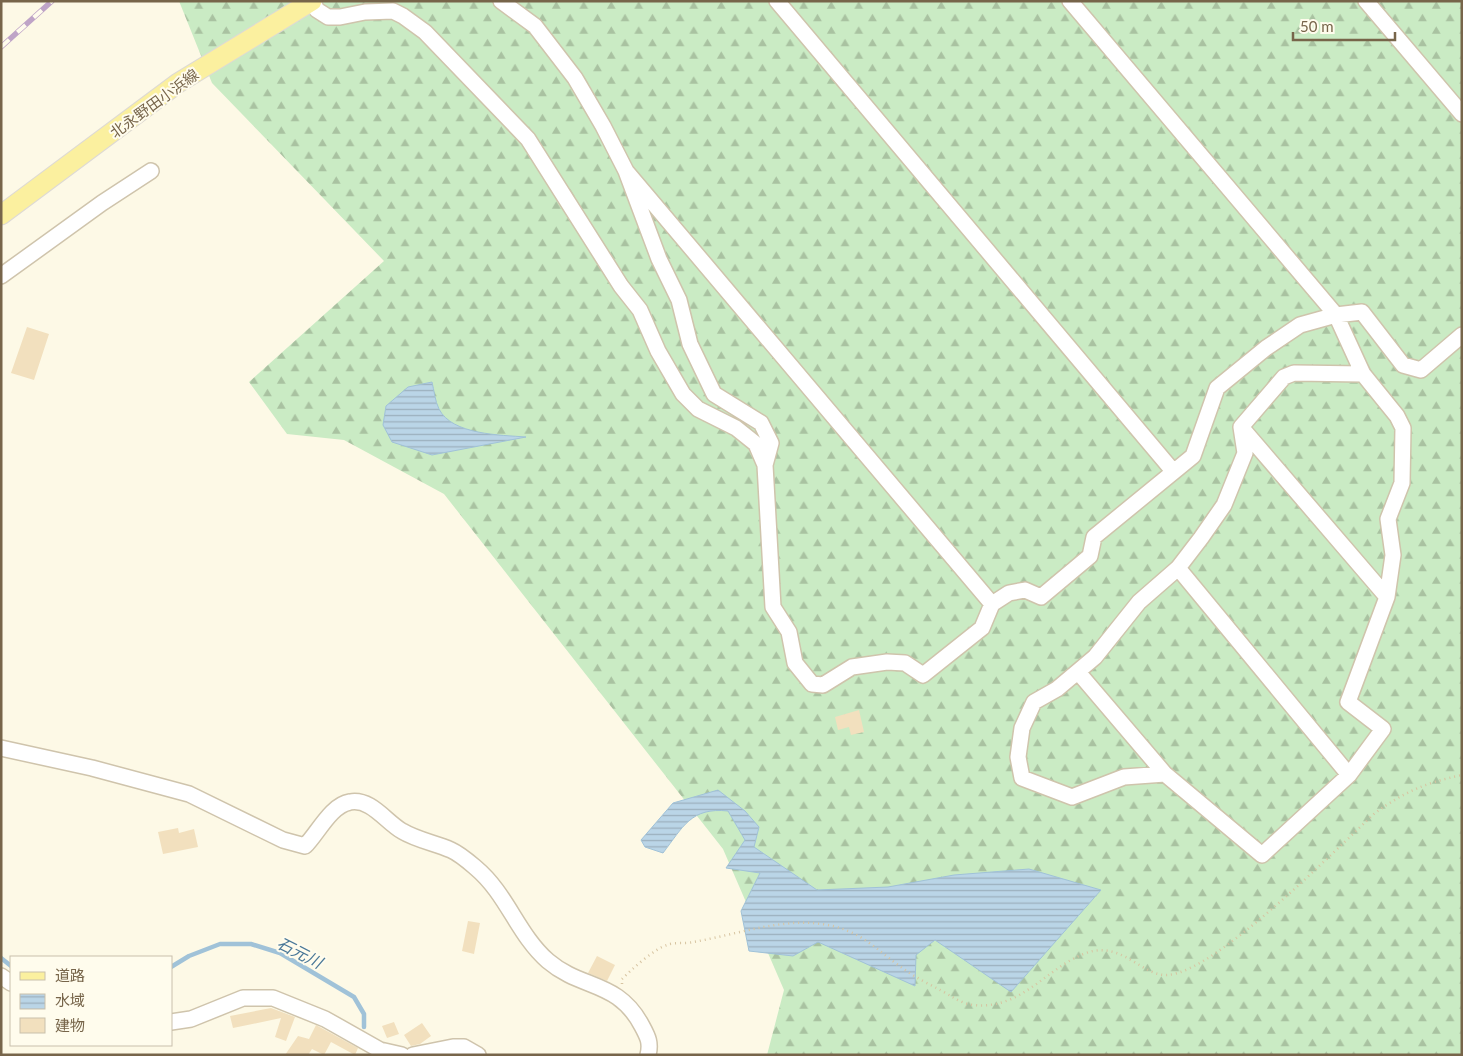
<svg xmlns="http://www.w3.org/2000/svg" width="1463" height="1056" viewBox="0 0 1463 1056" font-family="Lato,'Noto Sans JP',sans-serif">
<defs>
<pattern id="forest-firs" width="22" height="20" patternUnits="userSpaceOnUse" patternTransform="scale(1.25)"><rect width="22" height="20" fill="#caebc4"/><path d="M5 1l3.5 6h-7zM16 11l3.5 6h-7z" fill="#a9c2a1"/></pattern>
<pattern id="water-rules" width="6" height="5" patternUnits="userSpaceOnUse" patternTransform="scale(1.25)"><rect width="6" height="5" fill="#bad5e7"/><path d="M0 2.5h6" fill="none" stroke="#9cb0bd"/></pattern>
</defs>
<rect width="100%" height="100%" fill="#fdf9e6"/>
<path fill="url(#forest-firs)" d="M179,1H1462V1055H767L784,990L723,849L444,494L344,440L287,434L249,382L384,261L212,83Z"/>
<path fill="url(#water-rules)" stroke="#a0c2d8" d="M432,382C434,390 435,401 439,409C452,435 501,435 526,437L432,455L392,442L383,425L386,406L408,387Z
M718,790L745,811L759,827L754,847L817,890L888,887L954,875L1029,869L1101,890L1011,992L935,940L916,955L915,986L818,942L793,956L749,951L741,911L760,873L726,868L745,840L728,811C691,807 683,827 663,853L645,847L641,840L673,803Z"/>
<g fill="none" stroke-linecap="round" stroke-linejoin="round">
<path stroke="#a0c2d8" stroke-width="4.5" d="M1,958L11,966
M171,967L189,956L220,944H251L280,953L354,997L364,1014V1027"/>
</g>
<path fill="#f2e0be" d="M27,327L49,334L34,380L11,373Z
M859,710L864,732L851,735L849,727L838,730L835,717Z
M178,828L179,833L194,829L198,847L163,854L158,832Z
M468,921L480,923L474,954L462,951Z
M597,956L615,965L607,981L588,973Z
M271,1008L295,1017L286,1041L275,1037L281,1018L233,1028L230,1016Z
M394,1022L399,1034L387,1038L382,1026Z
M422,1023L431,1036L420,1044L411,1046L404,1035Z
M316,1025L358,1048L355,1055L331,1042L324,1055L312,1049L308,1055H285L298,1036L309,1039Z"/>
<g fill="none" stroke-linecap="round" stroke-linejoin="round">
<g stroke="#cfc4ac" stroke-width="18">
<path id="minor" d="M312,1L317,10L328,17H340L365,12L393,11L403,16L425,32L528,139L621,286L640,310L658,351L683,394L698,409L736,428L756,444L765,465L773,607L789,632L795,663L812,684L823,685L852,667L887,662L905,663L923,675L982,628L992,604L1009,593L1025,590L1041,597L1090,556L1094,537L1193,456L1217,388L1266,348L1300,325L1336,315L1362,312L1403,365L1421,370L1462,335
M501,1L535,26L575,78L603,126L626,171L659,259L679,300L690,344L714,394L761,423L771,443L765,465
M777,1L1173,471
M1070,1L1336,315L1363,374L1294,373L1284,377L1241,427L1245,453L1224,505L1201,538L1178,568L1139,602L1095,657L1057,689L1034,702L1022,728L1018,757L1022,778L1072,797L1124,777L1165,774L1262,855L1349,775L1383,729L1348,702L1387,597L1393,555L1388,519L1402,483L1403,428L1397,416L1363,374
M1366,1L1462,114
M626,171L992,604
M1,276L102,203L151,171
M1241,427L1387,597
M1178,568L1349,775
M1078,672L1165,774
M1,748L92,768L189,794L283,840L305,846C318,833 331,805 350,802C371,798 386,822 402,831C417,840 435,843 451,850C460,854 469,862 476,868C507,894 518,935 548,961C582,990 618,980 642,1026C648,1037 651,1043 648,1055
M1,976L11,983
M171,1022L191,1019L243,998H273L325,1019L380,1050L402,1055
M413,1055L453,1047H464L478,1055"/>
</g>
<g stroke="#dedad4" stroke-width="21">
<path id="major" d="M1,215L178,83L312,1"/>
</g>
<path stroke="#d7c4a1" stroke-width="2.5" stroke-dasharray="1 4" stroke-linecap="butt" d="M622,984V979C632,969 654,949 667,945C674,942 685,944 693,942C748,933 809,906 862,938C876,947 888,958 901,967C914,977 929,984 942,991C953,997 962,1004 974,1005C1022,1010 1047,967 1086,953C1122,940 1142,977 1168,975C1217,971 1335,850 1375,813C1406,791 1425,783 1462,775"/>
<use href="#minor" stroke="#fff" stroke-width="15"/>
<use href="#major" stroke="#fbf09f" stroke-width="19"/>
<g stroke="#bfa4c7" stroke-width="5.5">
<path id="rail" d="M1,47L52,1"/>
</g>
<use href="#rail" stroke="#fffced" stroke-width="4" stroke-dasharray="11" stroke-linecap="butt"/>
</g>
<g text-anchor="middle" dominant-baseline="central" stroke-width="4" stroke-linejoin="round" paint-order="stroke">
<g font-size="15" fill="#77654a" stroke="#fffced">
<text transform="translate(154 103) rotate(-36)">北永野田小浜線</text>
</g>
<g font-size="16" font-style="italic" fill="#4a7898" stroke="#fffced">
<text transform="translate(300 952) rotate(27)">石元川</text>
</g>
</g>
<rect width="1463" height="1056" fill="none" stroke="#77654a" stroke-width="5"/>
<rect x="10" y="956" width="162" height="90" fill="#fffced" stroke="#c9c0ac"/>
<rect x="20" y="972" width="25" height="8" fill="#fbf09f" stroke="#c9c0ac"/>
<text x="55" y="981" font-size="15" fill="#77654a">道路</text>
<rect x="20" y="994" width="25" height="15" fill="url(#water-rules)" stroke="#c9c0ac"/>
<text x="55" y="1006" font-size="15" fill="#77654a">水域</text>
<rect x="20" y="1018" width="25" height="15" fill="#f2e0be" stroke="#c9c0ac"/>
<text x="55" y="1031" font-size="15" fill="#77654a">建物</text>
<path d="M1293 32v8h102v-8" fill="none" stroke="#77654a" stroke-width="2.5"/>
<text x="1300" y="32" font-size="15" fill="#77654a" stroke="#fffced" stroke-width="4" paint-order="stroke">50 m</text>
</svg>
